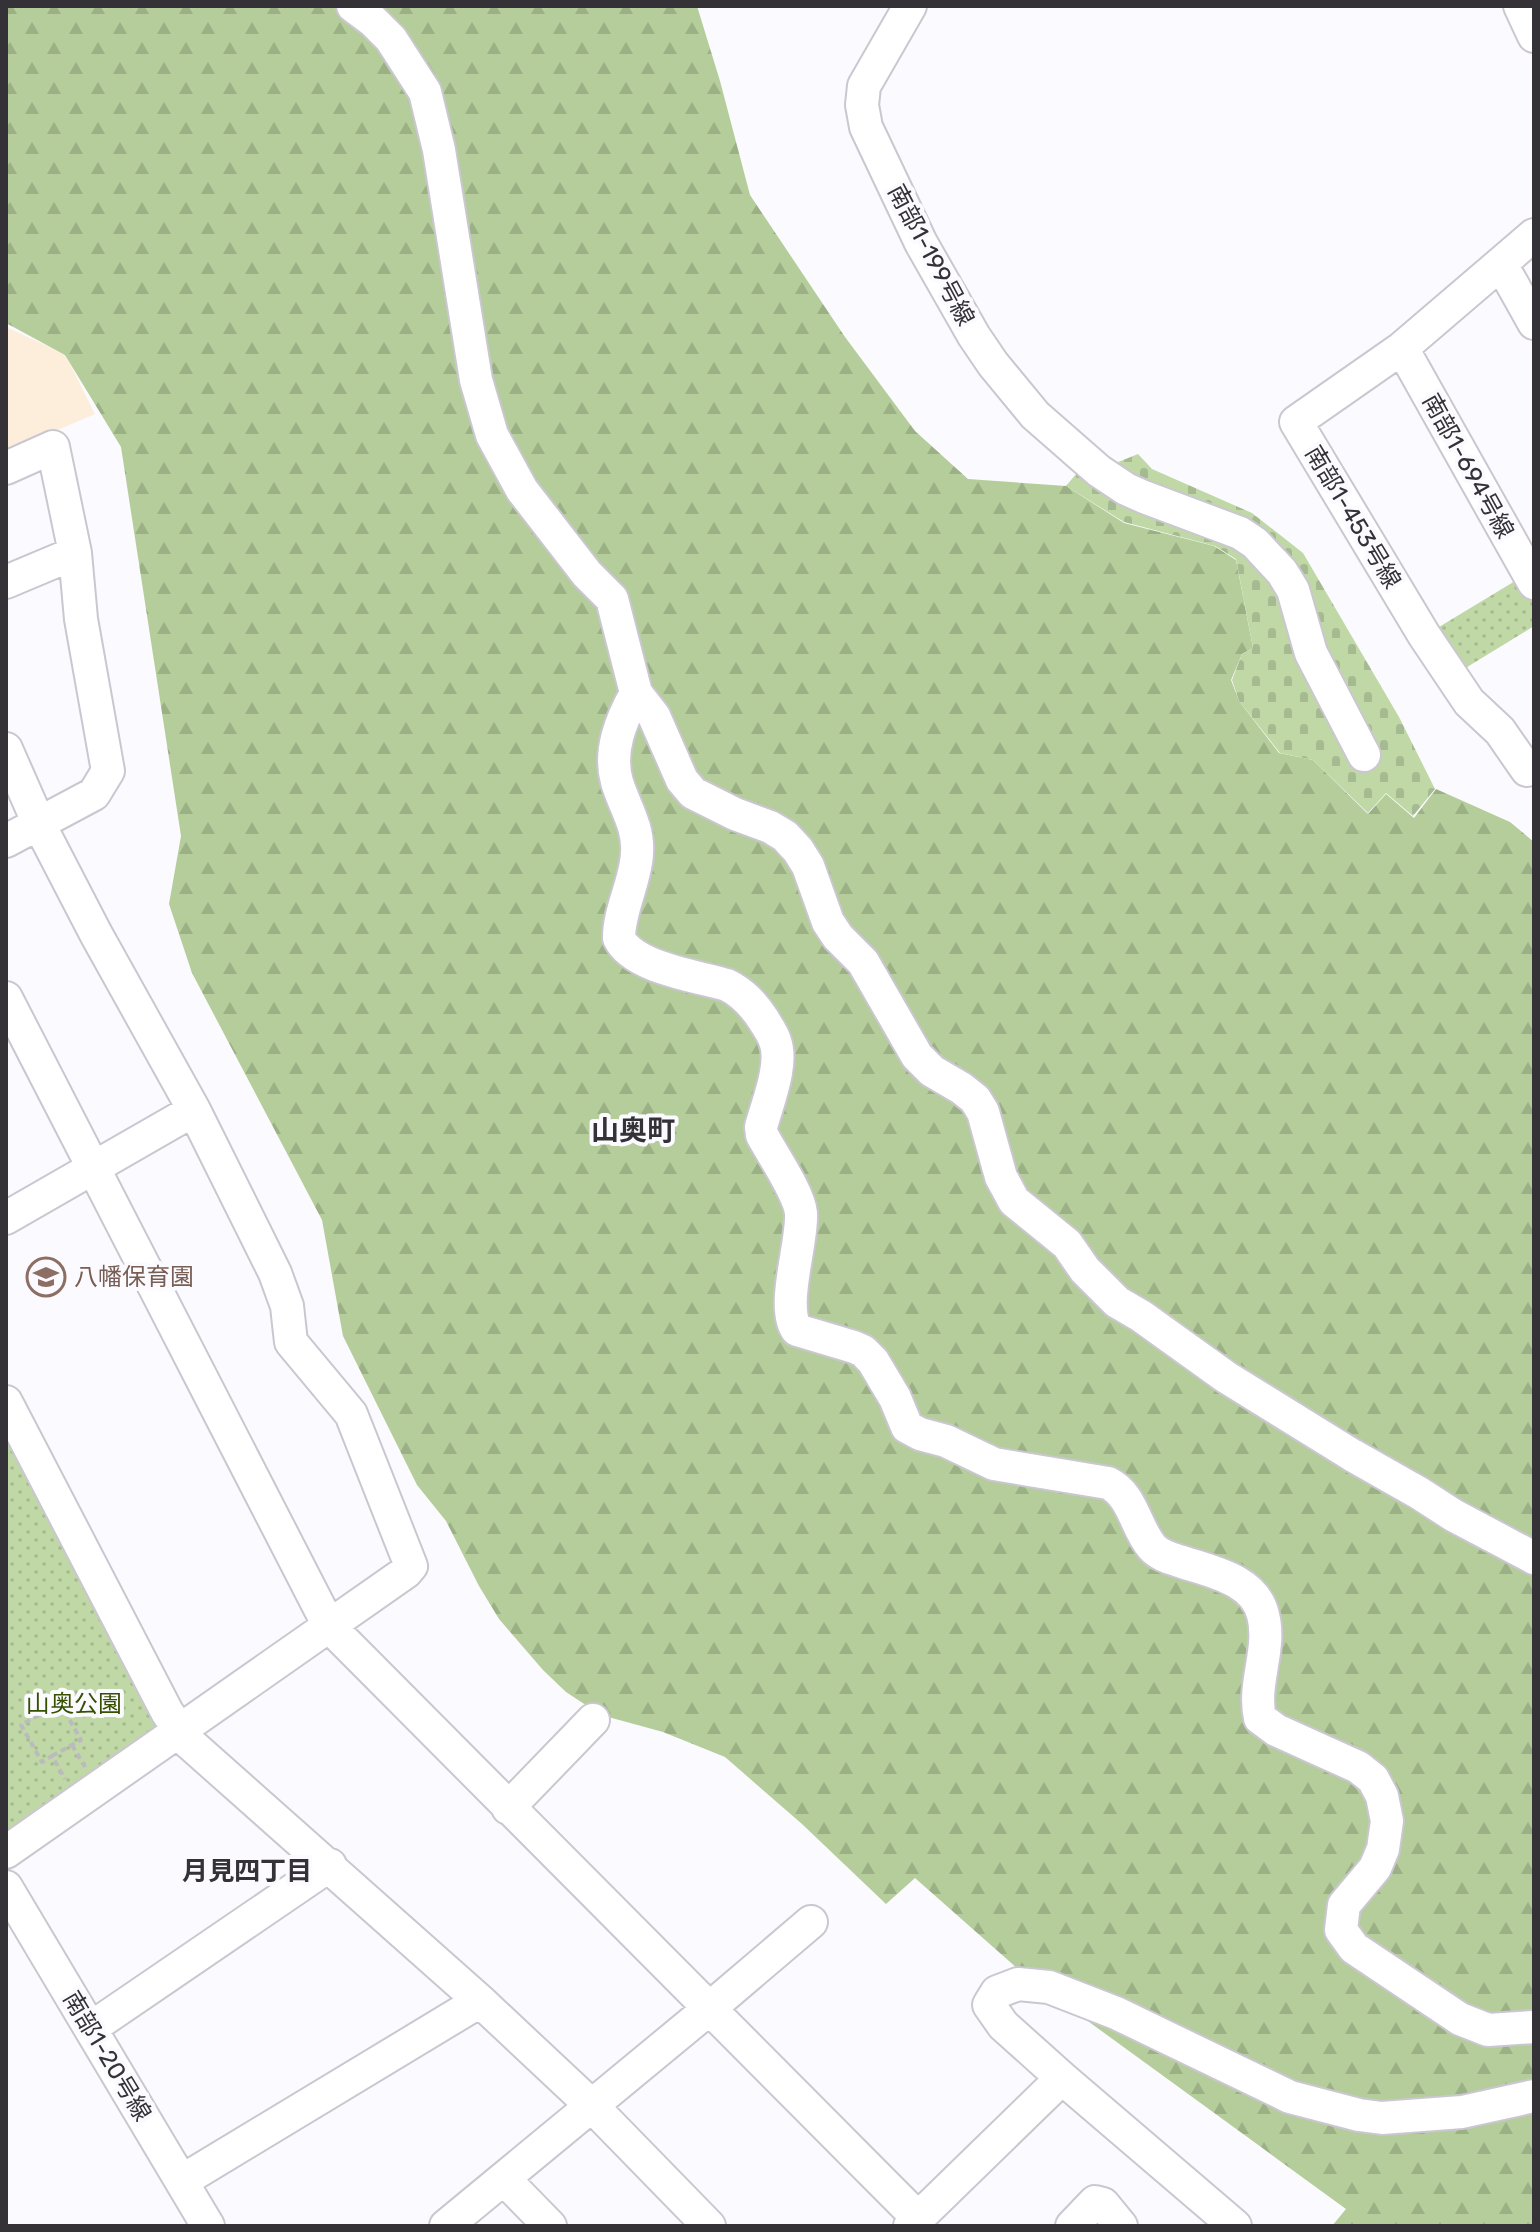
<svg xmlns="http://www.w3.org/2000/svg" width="1540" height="2232" viewBox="0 0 1540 2232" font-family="Rubik,'Noto Sans JP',sans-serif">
<defs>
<pattern id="forest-firs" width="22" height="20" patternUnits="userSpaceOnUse" patternTransform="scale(2)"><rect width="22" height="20" fill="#b4cd9a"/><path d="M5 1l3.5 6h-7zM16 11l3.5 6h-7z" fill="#9bb085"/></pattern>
<pattern id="cemetery-stones" width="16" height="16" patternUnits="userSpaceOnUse" patternTransform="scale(2)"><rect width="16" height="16" fill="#bfd8a6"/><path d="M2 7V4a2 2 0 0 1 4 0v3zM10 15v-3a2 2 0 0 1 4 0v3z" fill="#a5ba90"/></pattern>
<pattern id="park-dots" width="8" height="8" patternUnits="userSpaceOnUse" patternTransform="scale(2)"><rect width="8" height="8" fill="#bfd8a6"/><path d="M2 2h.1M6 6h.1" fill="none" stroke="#a5ba90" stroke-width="1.8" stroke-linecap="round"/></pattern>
</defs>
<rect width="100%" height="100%" fill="#fbfafe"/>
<path fill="#fdeedb" d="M6,327L65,354L95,414L6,452Z"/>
<path fill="url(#forest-firs)" d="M6,6H697L720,81L750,195L845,337L915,431L968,479L1066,486L1124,523L1214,546L1236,560L1253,648L1242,654L1231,680L1239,701L1279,753L1313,760L1368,814L1386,794L1414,818L1436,789L1510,822L1534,842V2226H1332L1346,2209L1026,1976L915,1878L886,1904L802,1824L725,1757L663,1732L601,1715L566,1692L543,1670L499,1619L479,1586L446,1521L417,1485L343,1336L322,1220L192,973L169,904L181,836L121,447L65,355L6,323Z"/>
<path fill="url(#cemetery-stones)" d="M1138,454L1152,469L1252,513L1303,553L1399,717L1435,789L1413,816L1386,793L1368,813L1313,760L1280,753L1239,701L1232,680L1242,654L1253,648L1236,559L1215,546L1124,522L1066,486L1082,467H1106Z"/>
<path fill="url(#park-dots)" d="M1520,578L1534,603V626L1459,672L1434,630Z
M6,1425L158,1720L156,1729L6,1837Z"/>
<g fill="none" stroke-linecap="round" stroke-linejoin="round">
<g stroke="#cac7d1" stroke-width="36">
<path id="minor" d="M353,6L373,21L391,39L425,92L439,150L476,380L492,435L522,490L587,574L612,599L636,693L654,716L682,780L693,793L735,814L770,827L785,836L798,850L808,866L828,922L838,937L863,962L917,1056L932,1071L961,1088L975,1099L983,1112L1001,1177L1014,1201L1067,1244L1085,1270L1117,1302L1141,1316L1226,1377L1352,1455L1419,1493L1453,1515L1534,1558
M910,6L864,86L862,105L866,127L921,243L974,336L993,364L1035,415L1099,471L1126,489L1144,497L1240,533L1255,543L1267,556L1282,572L1293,590L1311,653L1364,755
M1520,6L1534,36
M1534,235L1402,348L1296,422L1424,635L1469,702L1500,731L1527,770L1534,766
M1501,264L1534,323
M1402,348L1534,583
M6,468L53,447L75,553L81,619L108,771L94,794L6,841
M6,582L75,553
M636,693C621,720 608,751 617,782C624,806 639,826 637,853C636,881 619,909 619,938C633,968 697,976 727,985C743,993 753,1004 763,1019C767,1026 773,1034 775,1041C784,1064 767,1104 761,1127L762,1135C772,1154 799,1193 801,1213C803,1242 780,1307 797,1330L854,1347L863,1351L873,1361L895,1398L907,1427L920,1434L946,1441L994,1464L1108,1483C1133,1495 1135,1527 1152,1547C1159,1555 1170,1558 1179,1561C1209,1571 1255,1579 1263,1615C1272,1649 1252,1684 1260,1718L1276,1730L1358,1767L1373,1779L1382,1796L1387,1821L1383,1849L1375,1868L1344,1905L1341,1930L1354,1948L1460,2019L1488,2030L1534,2027
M6,749L39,824L96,934L194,1110L275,1273L287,1306L291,1342L351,1414L411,1566L406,1572L6,1852
M6,998L329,1626L918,2218
M6,1218L194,1110
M6,1402L167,1712L186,1740L480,2001L592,2106L709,2226
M508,1808L593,1720
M6,1887L208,2226
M91,2028L330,1865
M1062,2078L1003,2025L989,2005L997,1992L1018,1984L1049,1987L1116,2013L1290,2097L1359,2115L1382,2118L1462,2112L1534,2096
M504,2179L550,2226
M182,2181L480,2001
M446,2226L710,2008L811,1922
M910,2226L1062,2078L1235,2226
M1072,2226L1095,2202L1103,2204L1121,2226"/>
</g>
<path stroke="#bbbabe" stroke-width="4" stroke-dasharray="6 4" stroke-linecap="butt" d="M72,1745L85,1767
M52,1756L81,1740L60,1703L21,1725L42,1762L52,1756L65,1779"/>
<use href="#minor" stroke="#fff" stroke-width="32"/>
</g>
<defs>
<g id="school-ring" transform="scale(2)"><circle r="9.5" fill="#fbfafe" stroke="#8d6e63" stroke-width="1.5"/><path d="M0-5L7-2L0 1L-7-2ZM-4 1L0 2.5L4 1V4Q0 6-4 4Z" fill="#8d6e63"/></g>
</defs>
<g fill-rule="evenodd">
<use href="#school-ring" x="46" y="1277"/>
</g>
<g text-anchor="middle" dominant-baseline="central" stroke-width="8" stroke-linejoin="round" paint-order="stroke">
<g font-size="24" fill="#343236" stroke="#fbfafe">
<text transform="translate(931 255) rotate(62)">南部1-199号線</text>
<text transform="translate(1468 466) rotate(61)">南部1-694号線</text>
<text transform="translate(1353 517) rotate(59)">南部1-453号線</text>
<text transform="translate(107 2056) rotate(59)">南部1-20号線</text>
</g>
<g font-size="24" fill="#785e54" stroke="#fbfafe" text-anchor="start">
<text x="74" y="1277">八幡保育園</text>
</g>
<g font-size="24" fill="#345000" stroke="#fbfafe">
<text x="74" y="1704">山奥公園</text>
</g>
<g font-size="26" font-weight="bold" fill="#343236" stroke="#fbfafe">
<text x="247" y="1871">月見四丁目</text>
</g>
<g font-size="28" font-weight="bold" fill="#343236" stroke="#fbfafe">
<text x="633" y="1130">山奥町</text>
</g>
</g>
<rect width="1540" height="2232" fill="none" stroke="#343236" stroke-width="16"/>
</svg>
